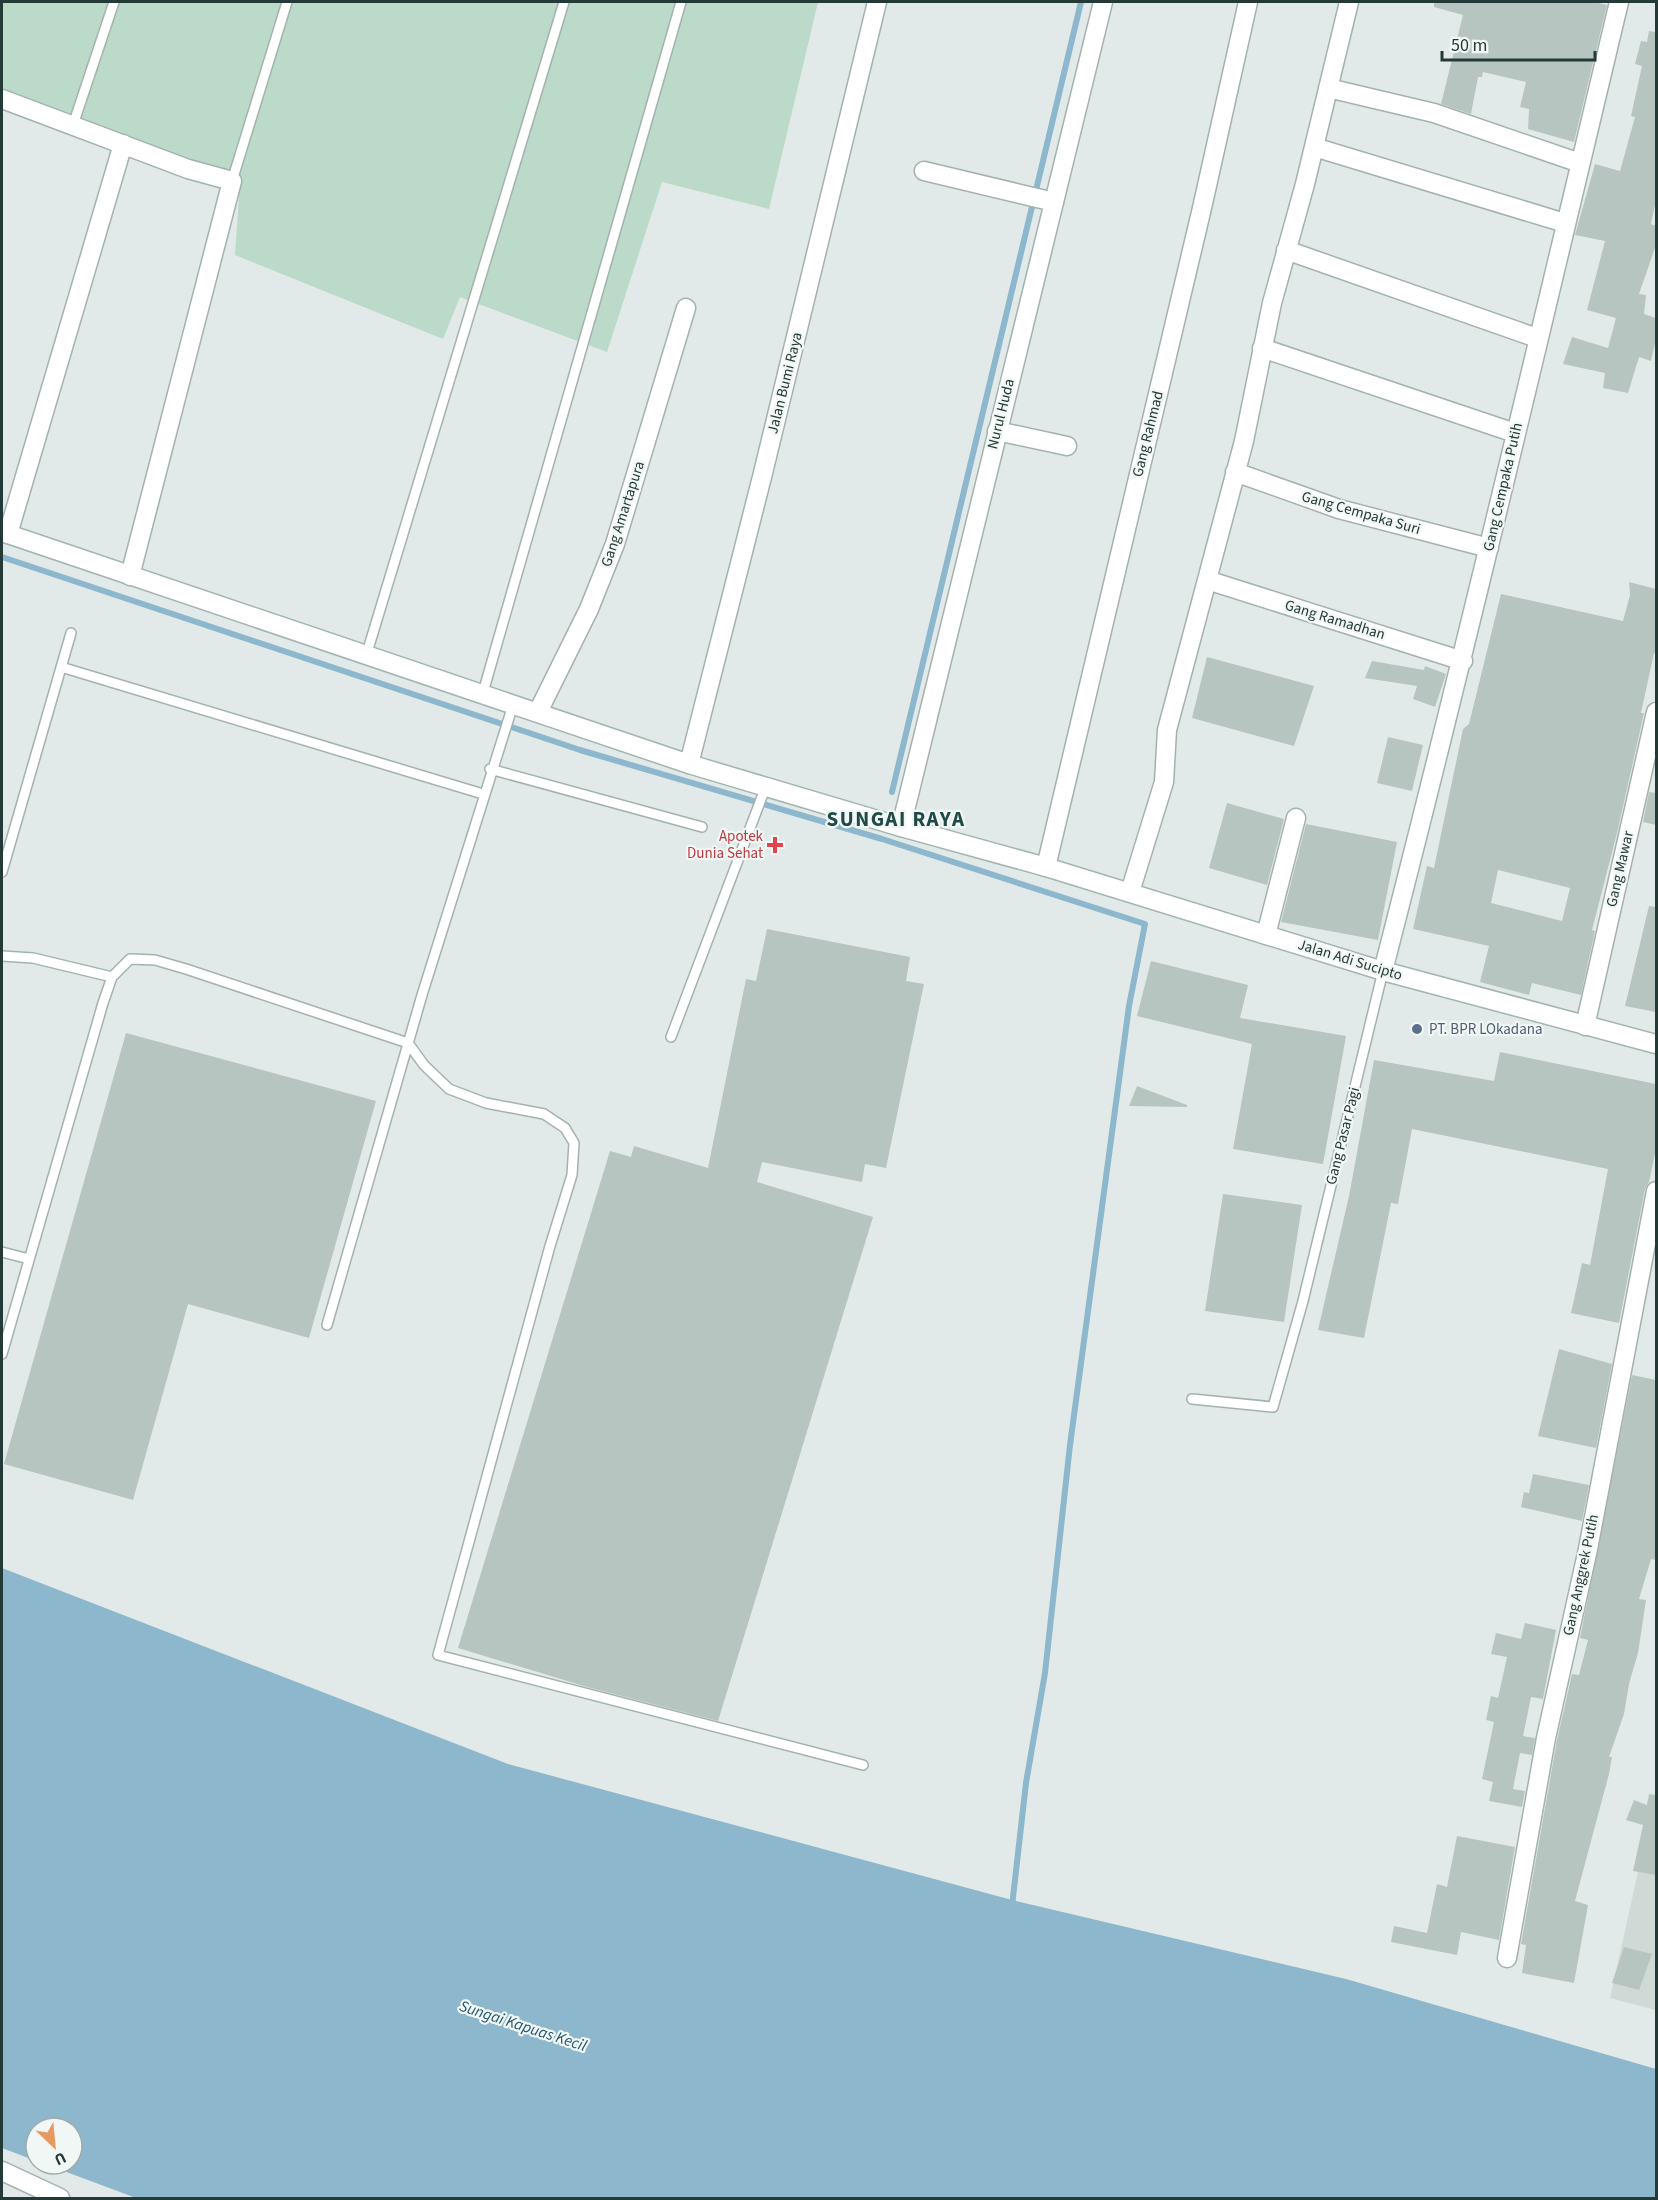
<svg xmlns="http://www.w3.org/2000/svg" width="1658" height="2200" viewBox="0 0 1658 2200" font-family="'Source Sans 3',sans-serif">
<rect width="100%" height="100%" fill="#e1eae8"/>
<path fill="#cfdad7" d="M1656,1791V2010L1610,1998Z"/>
<path fill="#bbdac9" d="M2,2H818L769,209L662,182L607,352L460,297L443,339L235,255L240,183L2,109Z"/>
<path fill="#8db7cc" d="M2,1568L508,1764L1012,1900L1346,1979L1656,2069V2198H136L45,2164H72V2128H36V2161L2,2148Z"/>
<g fill="none" stroke-linecap="round" stroke-linejoin="round">
<path stroke="#8db7cc" stroke-width="6" d="M2,557L580,750L882,839L1145,924L1129,1006L1070,1445L1045,1673L1026,1783L1012,1906
M892,792L1081,2"/>
</g>
<path fill="#b7c5c1" fill-rule="evenodd" d="M1434,2H1594L1607,5L1574,142L1528,129L1529,109L1520,107L1526,82L1483,72L1482,77H1478L1471,114L1441,104L1463,15L1434,7Z
M1649,31L1656,32V200L1651,224L1656,226V245L1639,294L1646,295L1644,314L1656,318V339L1651,361L1639,357L1628,393L1603,388L1605,373L1563,364L1572,337L1608,348L1616,318L1587,310L1605,241L1575,235L1595,164L1620,171L1635,117L1631,116L1642,66L1635,64L1641,41L1647,42Z
M1629,582L1656,589V654L1654,653L1641,713H1644L1617,833L1592,930L1595,931L1581,995L1532,983L1529,995L1480,982L1489,946L1413,929L1427,866L1434,868L1463,729L1469,724L1501,594L1623,621L1630,595ZM1498,870L1570,888L1562,921L1491,903Z
M1207,657L1314,686L1294,746L1192,718Z
M1372,661L1424,670L1425,666L1446,674L1435,707L1413,699L1417,686L1365,678Z
M1388,737L1423,745L1412,791L1377,783Z
M1649,792L1656,793V825L1643,822Z
M1227,803L1284,819L1267,885L1209,868Z
M1306,824L1397,842L1378,940L1281,922Z
M1649,906L1656,907V1012L1625,1006Z
M767,929L910,957L906,981L924,984L886,1168L865,1164L862,1182L762,1162L757,1182L873,1217L718,1721L587,1687L458,1648L610,1151L631,1157L634,1146L708,1168L746,979L756,981Z
M1151,961L1248,985L1240,1018L1346,1036L1323,1164L1233,1149L1252,1044L1137,1016Z
M126,1033L376,1101L309,1338L188,1304L133,1500L4,1464Z
M1500,1052L1656,1084V1149L1649,1182L1645,1189L1619,1323L1571,1313L1582,1263L1590,1265L1608,1169L1412,1129L1398,1204L1391,1203L1364,1338L1318,1330L1349,1196L1374,1060L1494,1081Z
M1137,1086L1187,1105V1107L1129,1106Z
M1223,1194L1302,1205L1284,1322L1205,1311Z
M1559,1349L1612,1364L1596,1448L1538,1436Z
M1632,1375L1656,1380V1560L1651,1559L1639,1599L1646,1600L1638,1653L1629,1684L1624,1714L1609,1757H1612L1609,1774L1575,1901L1588,1905L1574,1983L1522,1973L1526,1945L1521,1944L1557,1740L1572,1674L1579,1675L1588,1640L1580,1638Z
M1533,1474L1589,1485L1582,1521L1521,1507L1524,1492L1529,1493Z
M1525,1623L1556,1630L1543,1699L1531,1697L1523,1736L1535,1738L1532,1755L1520,1753L1513,1789L1525,1791L1522,1807L1489,1801L1493,1782L1482,1779L1494,1722L1486,1720L1491,1696L1498,1698L1507,1657L1491,1654L1496,1633L1521,1639Z
M1649,1794L1656,1795V1875L1633,1871L1643,1825L1626,1820L1634,1800L1647,1805Z
M1457,1836L1515,1847L1499,1940L1461,1932L1457,1955L1391,1942L1394,1926L1427,1933L1437,1884L1447,1887Z
M1624,1947L1652,1954L1639,1990L1612,1983Z"/>
<g fill="none" stroke-linecap="round" stroke-linejoin="round">
<g stroke="#a4b2af" stroke-width="12">
<path id="service" d="M73,125L114,2
M232,181L287,2
M366,656L564,2
M61,667L483,794
M482,696L681,2
M490,769L702,827
M2,872L71,633
M2,956L33,958L112,977
M671,1037L763,794
M2,1252L29,1259
M327,1325L422,995L513,705
M2,1354L103,1003L112,977L130,959L155,960L186,969L408,1043L424,1065L449,1089L486,1103L544,1114L565,1128L574,1143L572,1175L550,1246L438,1655L863,1765
M1192,1399L1273,1407L1303,1301L1383,971"/>
</g>
<g stroke="#a4b2af" stroke-width="21">
<path id="minor" d="M1328,88L1434,113L1580,163
M2,99L188,169L232,181L130,576
M1314,147L1565,223
M924,171L1054,202
M1286,250L1537,338
M1262,348L1515,433
M997,431L1067,446
M1235,472L1339,509L1489,548
M8,534L123,144
M1207,580L1463,661
M538,712L589,609L615,544L686,308
M689,764L763,473L877,2
M1046,867L1202,208L1248,2
M1130,892L1164,782L1167,730L1244,441L1272,303L1305,184L1349,2
M1266,935L1296,818
M1383,971C1466,649 1542,325 1619,2
M1585,1026L1656,712
M1507,1958L1546,1738L1588,1549L1656,1191
M2,2171L60,2198"/>
</g>
<g stroke="#a4b2af" stroke-width="21">
<path id="tertiary" d="M901,827L1103,2"/>
</g>
<g stroke="#a1b5b1" stroke-width="21">
<path id="secondary" d="M2,532L689,764L901,827L1046,867L1383,971L1656,1044"/>
</g>
<use href="#service" stroke="#fff" stroke-width="9"/>
<use href="#minor" stroke="#fff" stroke-width="18"/>
<use href="#tertiary" stroke="#fff" stroke-width="18"/>
<use href="#secondary" stroke="#fff" stroke-width="18"/>
</g>
<path fill="#e0444e" stroke="#f1f7f5" stroke-width="2" d="M772 836h6v6h6v6h-6v6h-6v-6h-6v-6h6z"/>
<circle fill="#5c6f8a" stroke="#f1f7f5" stroke-width="2" cx="1417" cy="1029" r="6"/>
<g text-anchor="middle" dominant-baseline="central" stroke-width="4.5" stroke-linejoin="round" paint-order="stroke">
<g font-size="15" fill="#233a37" stroke="#f1f7f5">
<text transform="translate(785 383) rotate(-76)">Jalan Bumi Raya</text>
<text transform="translate(1001 414) rotate(-76)">Nurul Huda</text>
<text transform="translate(1148 434) rotate(-76)">Gang Rahmad</text>
<text transform="translate(1503 487) rotate(-77)">Gang Cempaka Putih</text>
<text transform="translate(1361 513) rotate(16)">Gang Cempaka Suri</text>
<text transform="translate(623 514) rotate(-72)">Gang Amartapura</text>
<text transform="translate(1335 620) rotate(17)">Gang Ramadhan</text>
<text transform="translate(1620 869) rotate(-77)">Gang Mawar</text>
<text transform="translate(1350 960) rotate(17)">Jalan Adi Sucipto</text>
<text transform="translate(1343 1136) rotate(-76)">Gang Pasar Pagi</text>
<text transform="translate(1581 1575) rotate(-78)">Gang Anggrek Putih</text>
</g>
<g font-size="15" fill="#be3a42" stroke="#f1f7f5" text-anchor="end">
<text x="763" y="836">Apotek<tspan x="763" dy="17">Dunia Sehat</tspan></text>
</g>
<g font-size="15" fill="#4e5e75" stroke="#f1f7f5" text-anchor="start">
<text x="1429" y="1029">PT. BPR LOkadana</text>
</g>
<g font-size="16" font-style="italic" fill="#225671" stroke="#f1f7f5">
<text transform="translate(523 2026) rotate(18)">Sungai Kapuas Kecil</text>
</g>
<g font-size="21" font-weight="bold" letter-spacing="1.5" fill="#204a47" stroke="#f1f7f5">
<text x="896" y="819">SUNGAI RAYA</text>
</g>
</g>
<rect width="1658" height="2200" fill="none" stroke="#233a37" stroke-width="6"/>
<g transform="translate(54 2146) rotate(154)"><circle r="28" fill="#f1f7f5" stroke="#9faba9" stroke-width="1.5"/>
<path d="M0-4.5L10 22L0 15L-10 22Z" fill="#e79962"/>
<text y="-9" font-size="16" font-weight="bold" text-anchor="middle" fill="#233a37">U</text>
</g>
<path d="M1442 51v9h153v-9" fill="none" stroke="#233a37" stroke-width="3"/>
<text x="1451" y="51" font-size="18" fill="#233a37" stroke="#f1f7f5" stroke-width="4.5" paint-order="stroke">50 m</text>
</svg>
